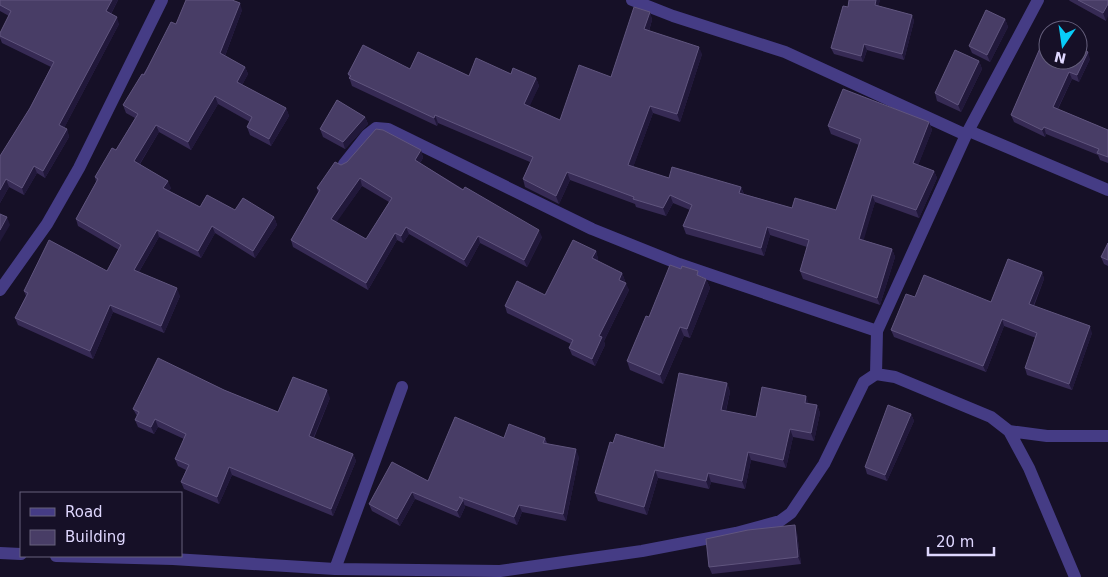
<svg xmlns="http://www.w3.org/2000/svg" width="1108" height="577" viewBox="0 0 1108 577" font-family="'DejaVu Sans',sans-serif">
<rect width="100%" height="100%" fill="#161027"/>
<g fill="none" stroke-linecap="round" stroke-linejoin="round">
<path stroke="#453c85" stroke-width="12" d="M632,0L673,16L785,52L966,135
M969,131L1108,190
M344,164L367,135L376,128L388,129L592,229L679,264L877,331
M0,290L47,224L79,168L162,0
M876,374L877,331L966,135L1038,0
M1009,431L1047,436H1108
M0,553L21,554
M56,556L173,559L335,569L500,571L642,551L736,533L780,521L791,513L824,464L864,382L876,374L895,377L991,417L1009,431L1029,468L1075,577
M335,569L402,387"/>
</g>
<path fill="#362a54" fill-rule="evenodd" d="M0,0H118L111,14L119,24L64,128L67,129L69,137L45,178L37,173L24,195L9,187L0,203V156L30,108L51,67L2,43L0,38V33L9,16L0,11Z
M849,0H880L878,6L912,15L914,21L904,60L867,50L863,62L834,54L831,48L848,7Z
M1069,0H1108L1106,21L1070,1Z
M242,10L225,56L245,67L248,74L242,85L286,108L289,116L271,146L250,135L247,127L250,122L218,104L191,150L159,132L140,164L171,188L169,191L200,207L235,210L274,217L277,225L255,258L215,233L201,258L159,237L139,272L180,296L164,333L113,312L93,359L18,325L15,318L26,296L24,291L107,271L119,250L78,226L76,219L96,182L95,177L116,150L135,118L126,113L123,105L176,24Z
M650,12L652,20L649,31L702,54L680,122L653,113L633,167L669,178L741,187L744,194L792,208L836,210L859,145L831,134L828,126L929,122L932,130L918,165L934,171L937,178L919,218L875,202L863,240L892,249L895,257L880,305L803,279L800,271L807,247L770,235L764,256L686,234L683,226L690,210L673,203L666,216L636,207L635,204L570,180L559,204L525,187L523,179L530,162L438,123L437,126L352,86L348,74L410,69L469,76L511,74L536,78L539,86L529,106L560,120L611,77Z
M1005,19L1008,27L990,62L972,53L969,46Z
M1047,32L1090,59L1079,82L1072,79L1058,109L1108,130V163L1100,160L1098,155L1046,134L1045,137L1014,122L1011,115Z
M979,61L982,69L961,112L937,101L935,93Z
M365,117L368,124L345,149L323,137L320,129Z
M421,150L423,158L420,163L542,237L527,267L480,243L467,267L409,234L403,243L397,240L368,290L293,247L291,240L318,192L317,188L341,165ZM362,186L389,202L366,239L336,222Z
M1108,243V266L1104,264L1101,257Z
M596,251L598,259L597,261L622,273L625,281L624,282L629,290L604,341L605,345L595,366L572,355L569,348L571,344L507,313L505,306L545,295Z
M1042,272L1044,279L1034,306L1092,333L1072,390L1027,375L1025,368L1036,338L1004,326L986,372L894,337L891,330L915,297L991,302Z
M700,276L706,279L710,288L690,338L684,336L663,384L630,370L627,361L649,317Z
M727,383L730,392L726,411L756,417L809,404L817,405L820,413L814,441L793,437L786,468L751,460L745,489L711,482L709,489L658,478L647,515L598,501L595,493L613,443L664,448Z
M224,390L278,412L330,398L314,438L353,454L356,461L333,516L232,475L219,504L184,489L181,482L186,470L178,466L175,459L184,439L158,427L154,434L138,427L135,420L137,416L133,409Z
M911,414L914,421L887,481L867,474L865,467Z
M504,438H545L547,443L579,457L566,521L522,512L517,525L464,505L465,507L460,518L415,499L400,526L372,511L369,504L428,481Z
M797,533L801,564L712,574L709,567Z"/>
<path fill="#21183a" d="M112,0H118L108,19L106,11Z
M876,0H880L877,11L875,5Z
M240,3L242,10L223,61L220,53Z
M1108,4V16L1106,21L1103,13Z
M650,12L652,20L647,37L644,29Z
M912,15L914,21L904,60L902,54Z
M117,17L119,24L62,132L59,125Z
M1005,19L1008,27L990,62L987,55Z
M864,44L867,50L863,62L861,56Z
M699,47L702,54L680,122L677,114Z
M1088,52L1090,59L1079,82L1077,75Z
M979,61L982,69L961,112L958,105Z
M245,67L248,74L240,89L237,82Z
M1069,72L1072,79L1055,114L1053,107Z
M536,78L539,86L527,112L524,104Z
M215,96L218,104L191,150L188,142Z
M650,106L653,113L631,173L628,165Z
M286,108L289,116L271,146L269,139Z
M435,115L438,123L437,126L434,118Z
M365,117L368,124L345,149L343,142Z
M929,122L932,130L916,171L913,163Z
M156,125L159,132L137,168L134,161Z
M1044,127L1046,134L1045,137L1042,130Z
M67,129L69,137L45,178L43,171Z
M421,150L423,158L417,167L415,160Z
M34,166L37,173L24,195L22,188Z
M934,171L937,178L919,218L916,210Z
M567,172L570,180L559,204L556,196Z
M360,178L362,186L334,226L331,219Z
M6,179L9,187L0,203V190Z
M168,181L171,188L166,196L163,188Z
M741,187L744,195L739,193Z
M670,195L673,203L666,216L663,208Z
M872,195L875,202L862,246L859,239Z
M7,217L10,225L0,242V230Z
M274,217L277,225L255,258L253,251Z
M212,226L215,233L201,258L198,251Z
M406,227L409,234L403,243L401,236Z
M767,227L770,235L764,256L761,248Z
M157,230L159,237L136,277L134,270Z
M539,230L542,237L527,267L524,260Z
M395,233L397,240L368,290L366,283Z
M478,236L480,243L467,267L464,260Z
M892,249L895,257L880,305L877,298Z
M596,251L598,259L595,266L592,258Z
M1042,272L1044,279L1031,311L1029,304Z
M622,273L625,281L621,287L619,280Z
M706,279L710,288L690,338L687,329Z
M626,283L629,290L604,341L605,345L595,366L592,359L599,336Z
M177,288L180,296L164,333L161,326Z
M110,305L113,312L93,359L90,351Z
M1002,319L1004,326L986,372L983,366Z
M1090,326L1092,333L1072,390L1069,384Z
M680,327L684,336L663,384L660,375Z
M727,383L730,392L724,418L721,410Z
M327,390L330,398L311,443L309,436Z
M806,396L809,404L805,403Z
M817,405L820,413L814,441L811,433Z
M911,414L914,421L887,481L885,475Z
M155,419L158,427L154,434L151,427Z
M790,429L793,437L786,468L783,460Z
M576,449L579,457L566,521L563,514Z
M748,452L751,460L745,489L742,481Z
M353,454L356,461L333,516L331,509Z
M229,467L232,475L219,504L217,497Z
M655,470L658,478L647,515L644,507Z
M708,473L711,482L709,489L706,481Z
M412,492L415,499L400,526L397,519Z
M463,500L465,507L460,518L457,511Z
M519,505L522,512L517,525L514,517Z
M795,525L797,533L801,564L798,557Z"/>
<path fill="#483d66" stroke="#60557e" fill-rule="evenodd" d="M0,0H112L106,11L117,17L59,125L67,129L43,171L34,166L22,188L6,179L0,190V156L30,108L54,62L0,36V33L11,11L0,5Z
M186,0H232L240,3L220,53L245,67L237,82L286,108L269,139L247,127L252,117L215,96L188,142L156,125L134,161L168,181L163,188L200,207L207,195L235,210L243,198L274,217L253,251L212,226L198,251L157,230L134,270L177,288L161,326L110,305L90,351L15,318L28,293L24,291L49,240L107,271L121,245L76,219L98,179L95,177L112,148L116,150L138,114L123,105L142,74L144,75L171,22L176,24Z
M849,0H876L875,5L912,15L902,54L864,44L861,56L831,48L843,6L848,7Z
M1078,0H1108V4L1103,13Z
M634,7L650,12L644,29L699,47L677,114L650,106L628,165L669,178L672,167L741,187L739,193L792,208L795,198L836,210L861,139L828,126L843,89L929,122L913,163L934,171L916,210L872,195L859,239L892,249L877,298L800,271L809,240L767,227L761,248L683,226L692,205L670,195L663,208L633,199L634,197L567,172L556,196L523,179L533,157L435,115L434,118L349,78L351,76L348,74L363,45L410,69L418,52L469,76L476,58L511,74L513,68L536,78L524,104L560,120L579,65L611,77Z
M986,10L1005,19L987,55L969,46Z
M1047,32L1048,33V60H1078V47L1088,52L1077,75L1069,72L1053,107L1108,130V157L1097,153L1099,149L1044,127L1042,130L1011,115Z
M955,50L979,61L958,105L935,93Z
M337,100L365,117L343,142L320,129Z
M376,129L383,130L421,150L415,160L463,190L465,187L539,230L524,260L478,236L464,260L406,227L401,236L395,233L366,283L291,240L320,190L317,188L335,162L341,165L347,162ZM360,178L392,198L366,239L331,219Z
M0,214L7,217L0,230Z
M573,240L596,251L592,258L622,273L619,280L626,283L599,336L602,337L592,359L569,348L573,340L505,306L517,281L545,295Z
M1108,243V260L1101,257Z
M1008,259L1042,272L1029,304L1090,326L1069,384L1025,368L1037,333L1002,319L983,366L891,330L906,294L915,297L924,275L991,302Z
M670,265L681,269L682,266L698,271L697,275L706,279L687,329L680,327L660,375L627,361L646,316L649,317Z
M158,358L224,390L278,412L293,377L327,390L309,436L353,454L331,509L229,467L217,497L181,482L189,465L175,459L186,434L155,419L151,427L135,420L139,412L133,409Z
M679,373L727,383L721,410L756,417L762,387L806,396L805,403L817,405L811,433L790,429L783,460L748,452L742,481L708,473L706,481L655,470L644,507L595,493L610,442L613,443L616,434L664,448Z
M888,405L911,414L885,475L865,467Z
M455,417L504,438L509,424L545,438L543,443L576,449L563,514L519,505L514,517L459,497L463,500L457,511L412,492L397,519L369,504L392,462L428,481Z
M795,525L798,557L709,567L706,539L748,530Z"/>
<rect x="20" y="492" width="162" height="65" fill="#161027" stroke="#66607d"/>
<rect x="30" y="508" width="25" height="8" fill="#453c85" stroke="#66607d"/>
<text x="65" y="517" font-size="15" fill="#dfd7fe">Road</text>
<rect x="30" y="530" width="25" height="15" fill="#483d66" stroke="#66607d"/>
<text x="65" y="542" font-size="15" fill="#dfd7fe">Building</text>
<g transform="translate(1063 45) rotate(193)"><circle r="24" fill="#161027" stroke="#66607d"/>
<path d="M0-4L9 19L0 12L-9 19Z" fill="#08cdf9"/>
<text y="-8" font-size="14" font-weight="bold" text-anchor="middle" fill="#dfd7fe">N</text>
</g>
<path d="M928 547v8h66v-8" fill="none" stroke="#dfd7fe" stroke-width="2.5"/>
<text x="936" y="547" font-size="15" fill="#dfd7fe" stroke="#161027" stroke-width="4" paint-order="stroke">20 m</text>
</svg>
